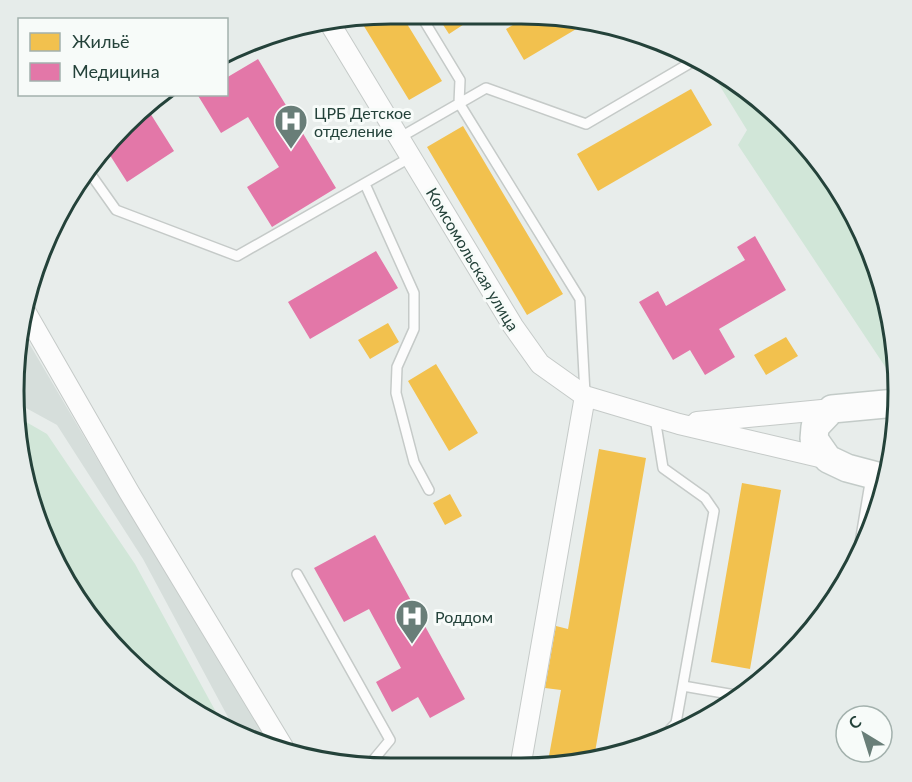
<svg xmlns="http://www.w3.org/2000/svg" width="912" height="782" viewBox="0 0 912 782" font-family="Lato,sans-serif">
<rect width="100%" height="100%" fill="#e8edeb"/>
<path fill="#d6dedb" d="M20,328L99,462L263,729L270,744L247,740L236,732L143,559L57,425L15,402L17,341Z"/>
<path fill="#d1e6d8" d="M710,70L805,142L878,269L892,371H888L738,145L747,130Z
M14,415L47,434L135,564L222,723L124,658L77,600L34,513Z"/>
<path fill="#f2c14e" d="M391,14H401L442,81L409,100L359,18Z
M449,15H474L475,17L449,34L440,20Z
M529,16L570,17L588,22L524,60L506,29Z
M691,89L712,125L598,191L577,154Z
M463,126L563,294L527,315L427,147Z
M388,323L399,342L370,359L358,340Z
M786,337L798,356L766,375L754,355Z
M436,364L478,433L449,451L408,381Z
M599,449L646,458L594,758L547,767L561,690L545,688L556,626L568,629Z
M742,483L781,490L750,669L711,662Z
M450,494L462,516L445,525L433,503Z"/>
<path fill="#e377a8" d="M258,59L336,188L272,227L247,187L279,167L248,117L221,133L197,94H226V78Z
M145,105L174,151L127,182L106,149Z
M755,236L786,290L719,329L735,357L705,375L690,350L673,360L639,302L658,291L666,306L745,260L737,247Z
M376,251L398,288L310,339L288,302Z
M375,535L465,699L430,718L418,697L392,712L376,682L401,668L369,609L344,622L314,568Z"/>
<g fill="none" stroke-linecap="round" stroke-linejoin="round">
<g stroke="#c5cac8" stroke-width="12">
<path id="lane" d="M420,14L460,80L459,103L580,299L585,394
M399,138L486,88L586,124L697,59
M87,169L116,210L237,256L411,157
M365,184L414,293V329L397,367L396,393L414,462L429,490
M655,418L663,468L705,498L714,511L676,723L664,736
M857,561L871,477
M297,574L390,740L370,764
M683,686L735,695"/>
</g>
<g stroke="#c5cac8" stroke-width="22">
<path id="street" d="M329,22L513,326L540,364L585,396L679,424L828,459
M25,311L129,492L283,747
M697,422L832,409
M520,768L585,396"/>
</g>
<g stroke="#c3cbc8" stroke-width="30">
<path id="secondary" d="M881,477L847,468L828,459L814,439L815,427L832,409L896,403"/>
</g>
<use href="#lane" stroke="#fcfcfc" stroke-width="9"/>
<use href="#street" stroke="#fcfcfc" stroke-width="20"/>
<use href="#secondary" stroke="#fcfcfc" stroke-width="27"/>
</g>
<defs>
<g id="hospital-pin" transform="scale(1.725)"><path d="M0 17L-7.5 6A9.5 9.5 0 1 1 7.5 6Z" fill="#697e78" stroke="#f7fbf9"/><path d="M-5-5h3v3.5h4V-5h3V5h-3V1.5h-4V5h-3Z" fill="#fff"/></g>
</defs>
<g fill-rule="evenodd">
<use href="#hospital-pin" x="291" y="121"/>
<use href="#hospital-pin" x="412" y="616"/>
</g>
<g text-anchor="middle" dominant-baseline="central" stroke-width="6" stroke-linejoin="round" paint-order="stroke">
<g font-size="16" fill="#24423a" stroke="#f7fbf9" text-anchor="start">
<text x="314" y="112">ЦРБ Детское<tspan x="314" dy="18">отделение</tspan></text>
<text x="435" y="616">Роддом</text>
</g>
<g font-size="16" fill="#24423a" stroke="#f7fbf9">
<text transform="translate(473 259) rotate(59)">Комсомольская улица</text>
</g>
</g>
<path d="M0 0H912V782H0ZM391 24H521A367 367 0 0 1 888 391V391A367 367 0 0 1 521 758H391A367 367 0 0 1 24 391V391A367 367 0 0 1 391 24Z" fill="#e6ecea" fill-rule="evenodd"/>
<path fill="none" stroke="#24423a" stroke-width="3" d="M391 24H521A367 367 0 0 1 888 391V391A367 367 0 0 1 521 758H391A367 367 0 0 1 24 391V391A367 367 0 0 1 391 24Z"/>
<rect x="18" y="18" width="210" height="78" fill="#f7fbf9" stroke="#a3b1ad" stroke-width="1.5"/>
<rect x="30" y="33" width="30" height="18" fill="#f2c14e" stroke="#a3b1ad" stroke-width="1.5"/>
<text x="72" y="48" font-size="18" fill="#24423a">Жильё</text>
<rect x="30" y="63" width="30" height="18" fill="#e377a8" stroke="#a3b1ad" stroke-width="1.5"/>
<text x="72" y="78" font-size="18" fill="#24423a">Медицина</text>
<g transform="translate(864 734) rotate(322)"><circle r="28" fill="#f7fbf9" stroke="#a3b1ad" stroke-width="1.5"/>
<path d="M0-4.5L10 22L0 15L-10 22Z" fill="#697e78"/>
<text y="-9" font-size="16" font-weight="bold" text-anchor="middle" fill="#24423a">С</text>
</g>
</svg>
